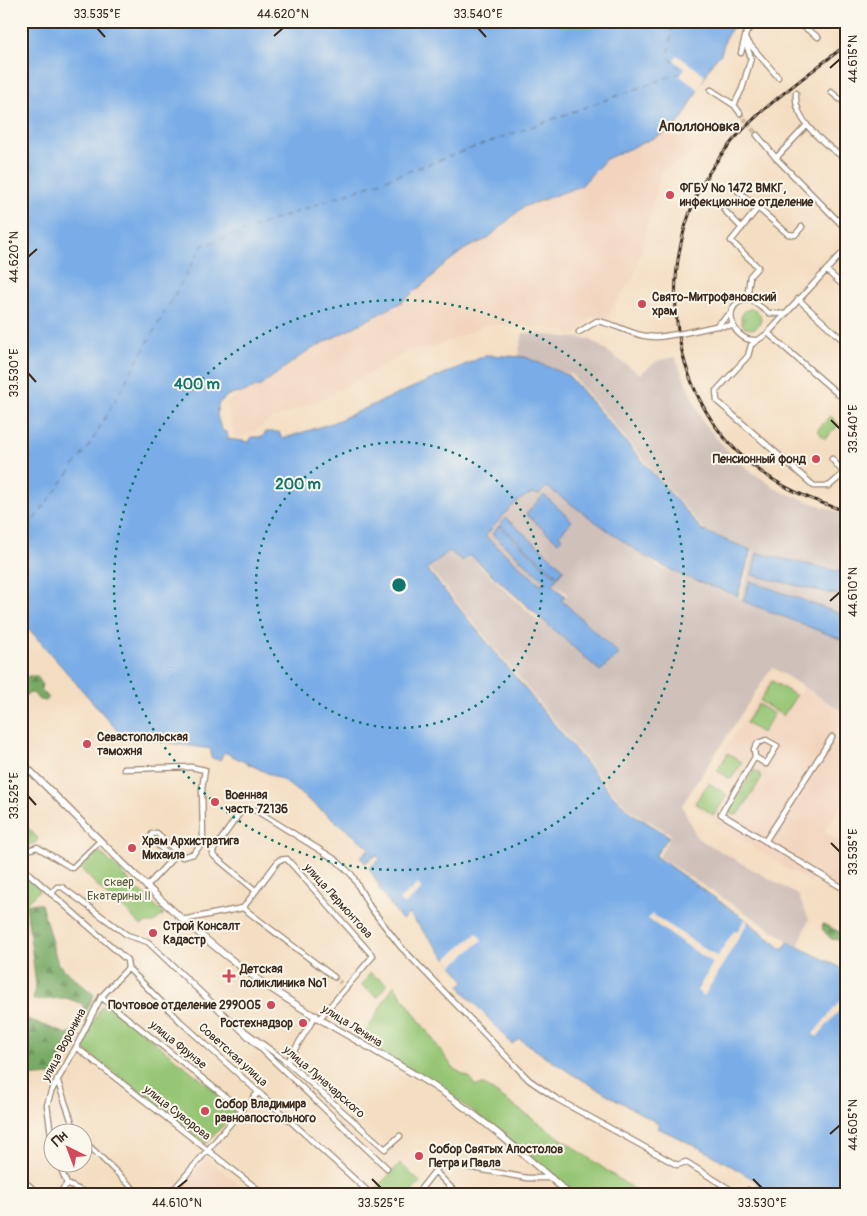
<svg xmlns="http://www.w3.org/2000/svg" width="867" height="1216" viewBox="0 0 867 1216" font-family="Pangolin,sans-serif">
<defs>
<pattern id="grass-tufts" width="24" height="20" patternUnits="userSpaceOnUse" patternTransform="scale(1.25)"><rect width="24" height="20" fill="#96c675"/><path d="M3 7l-1-3M5 7V3M7 7l1-3M15 17l-1-3M17 17v-4M19 17l1-3" fill="none" stroke="#7ca15f"/></pattern>
<pattern id="forest-firs" width="22" height="20" patternUnits="userSpaceOnUse" patternTransform="scale(1.25)"><rect width="22" height="20" fill="#78ab66"/><path d="M5 1l3.5 6h-7zM16 11l3.5 6h-7z" fill="#648b53"/></pattern>
</defs>
<rect width="100%" height="100%" fill="#fbf7ec"/>
<filter id="ink" filterUnits="userSpaceOnUse"><feTurbulence type="fractalNoise" baseFrequency=".02" numOctaves="2"/><feDisplacementMap in="SourceGraphic" scale="10" xChannelSelector="R" yChannelSelector="G"/><feConvolveMatrix kernelMatrix="1 2 1 2 8 2 1 2 1" color-interpolation-filters="sRGB"/></filter>
<filter id="wash" filterUnits="userSpaceOnUse"><feTurbulence type="fractalNoise" baseFrequency=".0096" numOctaves="4" result="noise"/><feDisplacementMap in="SourceGraphic" scale="20" xChannelSelector="R" yChannelSelector="G"/><feGaussianBlur stdDeviation="1.12" result="paint"/><feColorMatrix in="noise" values="0 0 0 0 0 0 0 0 0 0 0 0 0 0 0 0 0 1.4 0 .05"/><feComposite in="paint" operator="in"/></filter>
<g filter="url(#wash)">
<rect width="100%" height="100%" fill="#f4dec2"/>
<path fill="#f2d4be" d="M673,127L687,137L693,154L662,169L635,274L604,321L592,315L576,335L547,328L489,324L431,348L409,351L325,398L272,419L254,432L235,438L226,403L355,323L522,204L605,158Z
M771,677L799,695L803,688L846,715L829,742L846,753V798L824,832L846,846V897L814,878L810,883L715,823L716,821L690,804Z
M206,1158L246,1191L242,1195L177,1193Z"/>
<path fill="#cfc0ba" d="M523,333L589,339L640,374L657,361L675,357L703,422L725,448L749,470L780,491L846,515V714L772,667L682,805L697,838L798,895L809,919L798,947L659,857L671,834L630,810L610,789L429,568L451,548L464,562L470,557L538,621L568,594L550,581L542,587L484,537L511,504L545,486L662,569L741,598L754,551L706,532L571,374L517,360Z"/>
<path fill="url(#grass-tufts)" stroke="#68784a" d="M741 319a10 10 0 1 1 20 0a10 10 0 1 1-20 0Z
M754,770L760,774L761,779L739,814L733,815L728,812Z"/>
<path fill="url(#forest-firs)" stroke="#5a6a42" d="M28,676H37L42,684L41,689L49,698L46,701L39,700L33,693L27,694L21,698V683Z
M36,903L41,904L58,964L94,995L71,1046L53,1075L21,1077V1036L27,1019L67,1034C79,1028 84,1017 83,1004L66,998L33,1000L36,985L26,905Z
M823,924L846,935V941L831,939L822,929Z"/>
<path fill="#96c675" stroke="#68784a" d="M831,416L839,425L825,439L817,430Z
M772,681L796,696L783,716L760,701Z
M758,704L774,714L762,733L746,723Z
M728,753L742,762L731,779L717,771Z
M709,783L727,795L714,815L695,803Z
M21,821L38,838L36,842L21,849Z
M99,851L164,914L153,923H145L141,926L119,903L116,905L81,869Z
M21,871L40,890L26,904H21Z
M370,973L387,984L378,997L362,986Z
M394,985L454,1069L470,1078L475,1086L484,1085L642,1195H576L529,1155L441,1087L361,1040Z
M107,1004L238,1109L206,1144L81,1047L101,1007Z
M400,1163L420,1182L409,1195H379L374,1191Z"/>
<path fill="#7aade7" stroke="#5a6c82" d="M21,21H737L726,37L721,54L714,60L685,114L674,129L606,159L581,186L523,207L487,239L465,249L436,271L433,276L402,302L306,352L260,386L241,393L228,395L219,403C215,412 218,423 223,431L227,432L228,439L250,442L251,437H262L266,432H279L282,439L332,423L487,355L525,357L569,376L703,531L751,550L738,596L678,574L644,556L547,487L539,495L533,493C513,500 499,521 485,536L540,584L546,582L492,534L499,526L558,578L552,584L565,596L561,600L619,654L600,671L470,555L463,561L449,551L427,569L608,790L631,813L669,836L655,856L745,919L783,950L788,942L846,970V1195H766L757,1184L758,1182L706,1151L658,1128L659,1124L572,1074L519,1039L512,1044L464,992L460,986L465,981L409,914L402,920L379,889V885L369,868L380,859L376,855L365,863L360,857L370,848L284,781L224,752L220,760L211,758V749L122,736L29,629L21,632Z
M544,495L572,521L559,535L562,538L558,542L526,514Z
M506,518L564,569L558,576L500,525Z
M757,553L846,573V597L752,575Z
M750,581L846,616V639L843,640L743,601Z"/>
<path fill="#f4dec2" d="M677,55L705,75L699,90L680,76L685,69L674,60Z
M418,884L422,889L404,905L399,900Z
M652,914L717,957L734,931L737,932L745,919L748,922L704,996L697,991L713,963L648,919Z
M477,933L482,940L452,966L446,959Z
M846,994V1002L817,1037L813,1034Z"/>
<g fill="none" stroke-linecap="round" stroke-linejoin="round">
<path stroke="#515864" stroke-width="1" stroke-dasharray="6 5" stroke-linecap="butt" d="M21,398L30,458L21,488
M21,537L91,443L202,246L683,72L668,56L674,21"/>
</g>
</g>
<g filter="url(#ink)">
<g fill="none" stroke-linecap="round" stroke-linejoin="round">
<path stroke="#cfbaa1" stroke-width="4.5" stroke-dasharray="4.5 2" stroke-linecap="butt" d="M740,113L757,135
M334,977L341,983"/>
<g stroke="#988470" stroke-width="7">
<path id="minor" d="M795,21L818,37
M746,40L778,77
M741,53L746,33L754,21
M711,90L734,105L740,113
M831,92L846,104
M796,93C793,120 825,145 846,159
M734,105L742,89L751,58L745,41
M757,135L776,158L846,229
M776,158L807,125
M737,190L788,234L795,235L802,227
M724,210L742,228
M826,270L846,288
M798,299L846,343
M747,300L750,276L758,267L731,241L758,208
M769,313L784,314
M716,326L730,314
M579,332L597,321C621,325 639,341 665,336
M684,333L716,326H732
M768,333L846,401
M756,340C730,342 719,298 751,300L769,313
M751,345L748,356L716,391L717,401L814,486H829L842,475V471L832,459
M751,345L768,333L846,249
M755,757L766,764L777,746L766,740L758,743L754,749L755,757L721,814L846,890
M124,769L191,767L205,770L202,789L203,838L200,846L193,854L182,857L157,833L152,834L151,838L172,859L146,887
M766,840L832,737
M100,841L72,868L37,847L26,851L22,862L27,872L127,960L128,968
M256,891L213,855V851L239,814L247,808L257,811L336,860L352,875L370,907L400,946L529,1080L557,1099L677,1165L686,1162L739,1195L748,1190L752,1195
M51,894L57,887H62L127,935L148,942L231,1021L287,1062L385,1149L400,1136
M243,908L334,977
M182,920L243,908L279,860L287,859L373,956L320,1018
M128,968L181,1022L372,1195
M101,997L242,1110L175,1188
M238,1027L387,1168
M76,1047L265,1195
M287,1062L316,1015
M57,1079L76,1134
M253,1098L259,1092
M82,1139L140,1195
M52,1142L47,1105L51,1092L76,1047L101,997L128,968
M59,1164L67,1184
M435,1171L458,1195
M26,1183L40,1195
M67,1184L90,1195
M58,1195L67,1184
M416,1195L438,1167L445,1163L527,1178H552"/>
</g>
<g stroke="#988470" stroke-width="8">
<path id="major" d="M21,762C95,833 162,909 245,970C306,1016 377,1049 441,1091C486,1121 529,1159 570,1195
M21,1179L27,1187L26,1195"/>
</g>
<use href="#minor" stroke="#fff" stroke-width="4.5"/>
<use href="#major" stroke="#fff" stroke-width="5.5"/>
<g stroke="#3b2a1e" stroke-width="3">
<path id="rail" d="M846,45C799,82 745,117 712,168C653,259 665,394 751,464C779,487 812,501 846,511"/>
</g>
<use href="#rail" stroke="#fbf7ec" stroke-width="1" stroke-dasharray="4" stroke-linecap="butt"/>
<g stroke="#988470" stroke-width="7" stroke-linecap="butt">
<path id="minor-bridge" d="M665,336L684,333"/>
</g>
<use href="#minor-bridge" stroke="#fff" stroke-width="4.5"/>
</g>
</g>
<path fill="none" stroke="#3b2a1e" stroke-width="2" d="M97,28L105,37M478,28L486,37M274,36L283,28M830,68L840,59M28,257L37,249M28,373L36,382M831,420L840,429M830,601L840,592M28,796L36,805M831,843L840,852M830,1134L840,1125M372,1179L381,1188M753,1179L762,1188M177,1188L187,1180"/>
<g fill="none" stroke="#0f766e" stroke-width="2.5" stroke-dasharray="2.5 5">
<circle cx="399" cy="585" r="143"/>
<circle cx="399" cy="585" r="285"/>
</g>
<g fill="#d1495b" stroke="#fbf7ec" stroke-width="2">
<circle cx="670" cy="195" r="5"/>
<circle cx="642" cy="304" r="5"/>
<circle cx="816" cy="459" r="5"/>
<circle cx="87" cy="744" r="5"/>
<circle cx="215" cy="802" r="5"/>
<circle cx="132" cy="848" r="5"/>
<circle cx="153" cy="933" r="5"/>
<path d="M226.5 968.5h5v5h5v5h-5v5h-5v-5h-5v-5h5z"/>
<circle cx="271" cy="1005" r="5"/>
<circle cx="303" cy="1023" r="5"/>
<circle cx="205" cy="1111" r="5"/>
<circle cx="419" cy="1156" r="5"/>
</g>
<g text-anchor="middle" dominant-baseline="central" stroke-width="4" stroke-linejoin="round" paint-order="stroke">
<g font-size="12" font-weight="bold" fill="#3b2a1e" stroke="#fbf7ec" text-anchor="start">
<text x="680" y="188">ФГБУ № 1472 ВМКГ,<tspan x="680" dy="14">инфекционное отделение</tspan></text>
<text x="652" y="297">Свято-Митрофановский<tspan x="652" dy="14">храм</tspan></text>
<text x="806" y="459" text-anchor="end">Пенсионный фонд</text>
<text x="97" y="737">Севастопольская<tspan x="97" dy="14">таможня</tspan></text>
<text x="225" y="795">Военная<tspan x="225" dy="14">часть 72136</tspan></text>
<text x="142" y="841">Храм Архистратига<tspan x="142" dy="14">Михаила</tspan></text>
<text x="163" y="926">Строй Консалт<tspan x="163" dy="14">Кадастр</tspan></text>
<text x="240" y="969">Детская<tspan x="240" dy="14">поликлиника №1</tspan></text>
<text x="261" y="1005" text-anchor="end">Почтовое отделение 299005</text>
<text x="293" y="1023" text-anchor="end">Ростехнадзор</text>
<text x="215" y="1104">Собор Владимира<tspan x="215" dy="14">равноапостольного</tspan></text>
<text x="429" y="1149">Собор Святых Апостолов<tspan x="429" dy="14">Петра и Павла</tspan></text>
</g>
<g font-size="12" fill="#565938" stroke="#fbf7ec">
<text x="119" y="882">cквер<tspan x="119" dy="14">Екатерины II</tspan></text>
</g>
<g font-size="12" fill="#3b2a1e" stroke="#fbf7ec">
<text transform="translate(338 901) rotate(48)">улица Лермонтова</text>
<text transform="translate(352 1026) rotate(32)">улица Ленина</text>
<text transform="translate(64 1045) rotate(-62)">улица Воронина</text>
<text transform="translate(178 1045) rotate(39)">улица Фрунзе</text>
<text transform="translate(233 1055) rotate(42)">Советская улица</text>
<text transform="translate(324 1082) rotate(41)">улица Луначарского</text>
<text transform="translate(177 1113) rotate(38)">улица Суворова</text>
</g>
<g font-size="14" font-weight="bold" fill="#3b2a1e" stroke="#fbf7ec">
<text x="699" y="126">Аполлоновка</text>
</g>
</g>
<circle cx="399" cy="585" r="8" fill="#0f766e" stroke="#fbf7ec" stroke-width="2.5"/>
<g font-size="15" text-anchor="middle" font-weight="bold" fill="#0f766e" stroke="#fbf7ec" stroke-width="4" stroke-linejoin="round" paint-order="stroke">
<text x="197" y="389">400 m</text>
<text x="298" y="489">200 m</text>
</g>
<rect width="867" height="1216" fill="none" stroke="#fbf7ec" stroke-width="55"/>
<g transform="translate(68 1148) rotate(318)"><circle r="24" fill="#fbf7ec" stroke="#aea59a"/>
<path d="M0-4L9 19L0 12L-9 19Z" fill="#d1495b"/>
<text y="-8" font-size="14" font-weight="bold" text-anchor="middle" fill="#3b2a1e">Пн</text>
</g>
<rect x="28" y="28" width="812" height="1160" fill="none" stroke="#3b2a1e" stroke-width="2"/>
<g font-size="12" text-anchor="middle" fill="#3b2a1e">
<text x="97" y="18">33.535°E</text>
<text x="283" y="18">44.620°N</text>
<text x="478" y="18">33.540°E</text>
<text transform="translate(853 59) rotate(-90)" y="4">44.615°N</text>
<text transform="translate(14 257) rotate(-90)" y="4">44.620°N</text>
<text transform="translate(14 373) rotate(-90)" y="4">33.530°E</text>
<text transform="translate(853 429) rotate(-90)" y="4">33.540°E</text>
<text transform="translate(853 592) rotate(-90)" y="4">44.610°N</text>
<text transform="translate(14 796) rotate(-90)" y="4">33.525°E</text>
<text transform="translate(853 852) rotate(-90)" y="4">33.535°E</text>
<text transform="translate(853 1125) rotate(-90)" y="4">44.605°N</text>
<text x="177" y="1207">44.610°N</text>
<text x="381" y="1207">33.525°E</text>
<text x="762" y="1207">33.530°E</text>
</g>
</svg>
